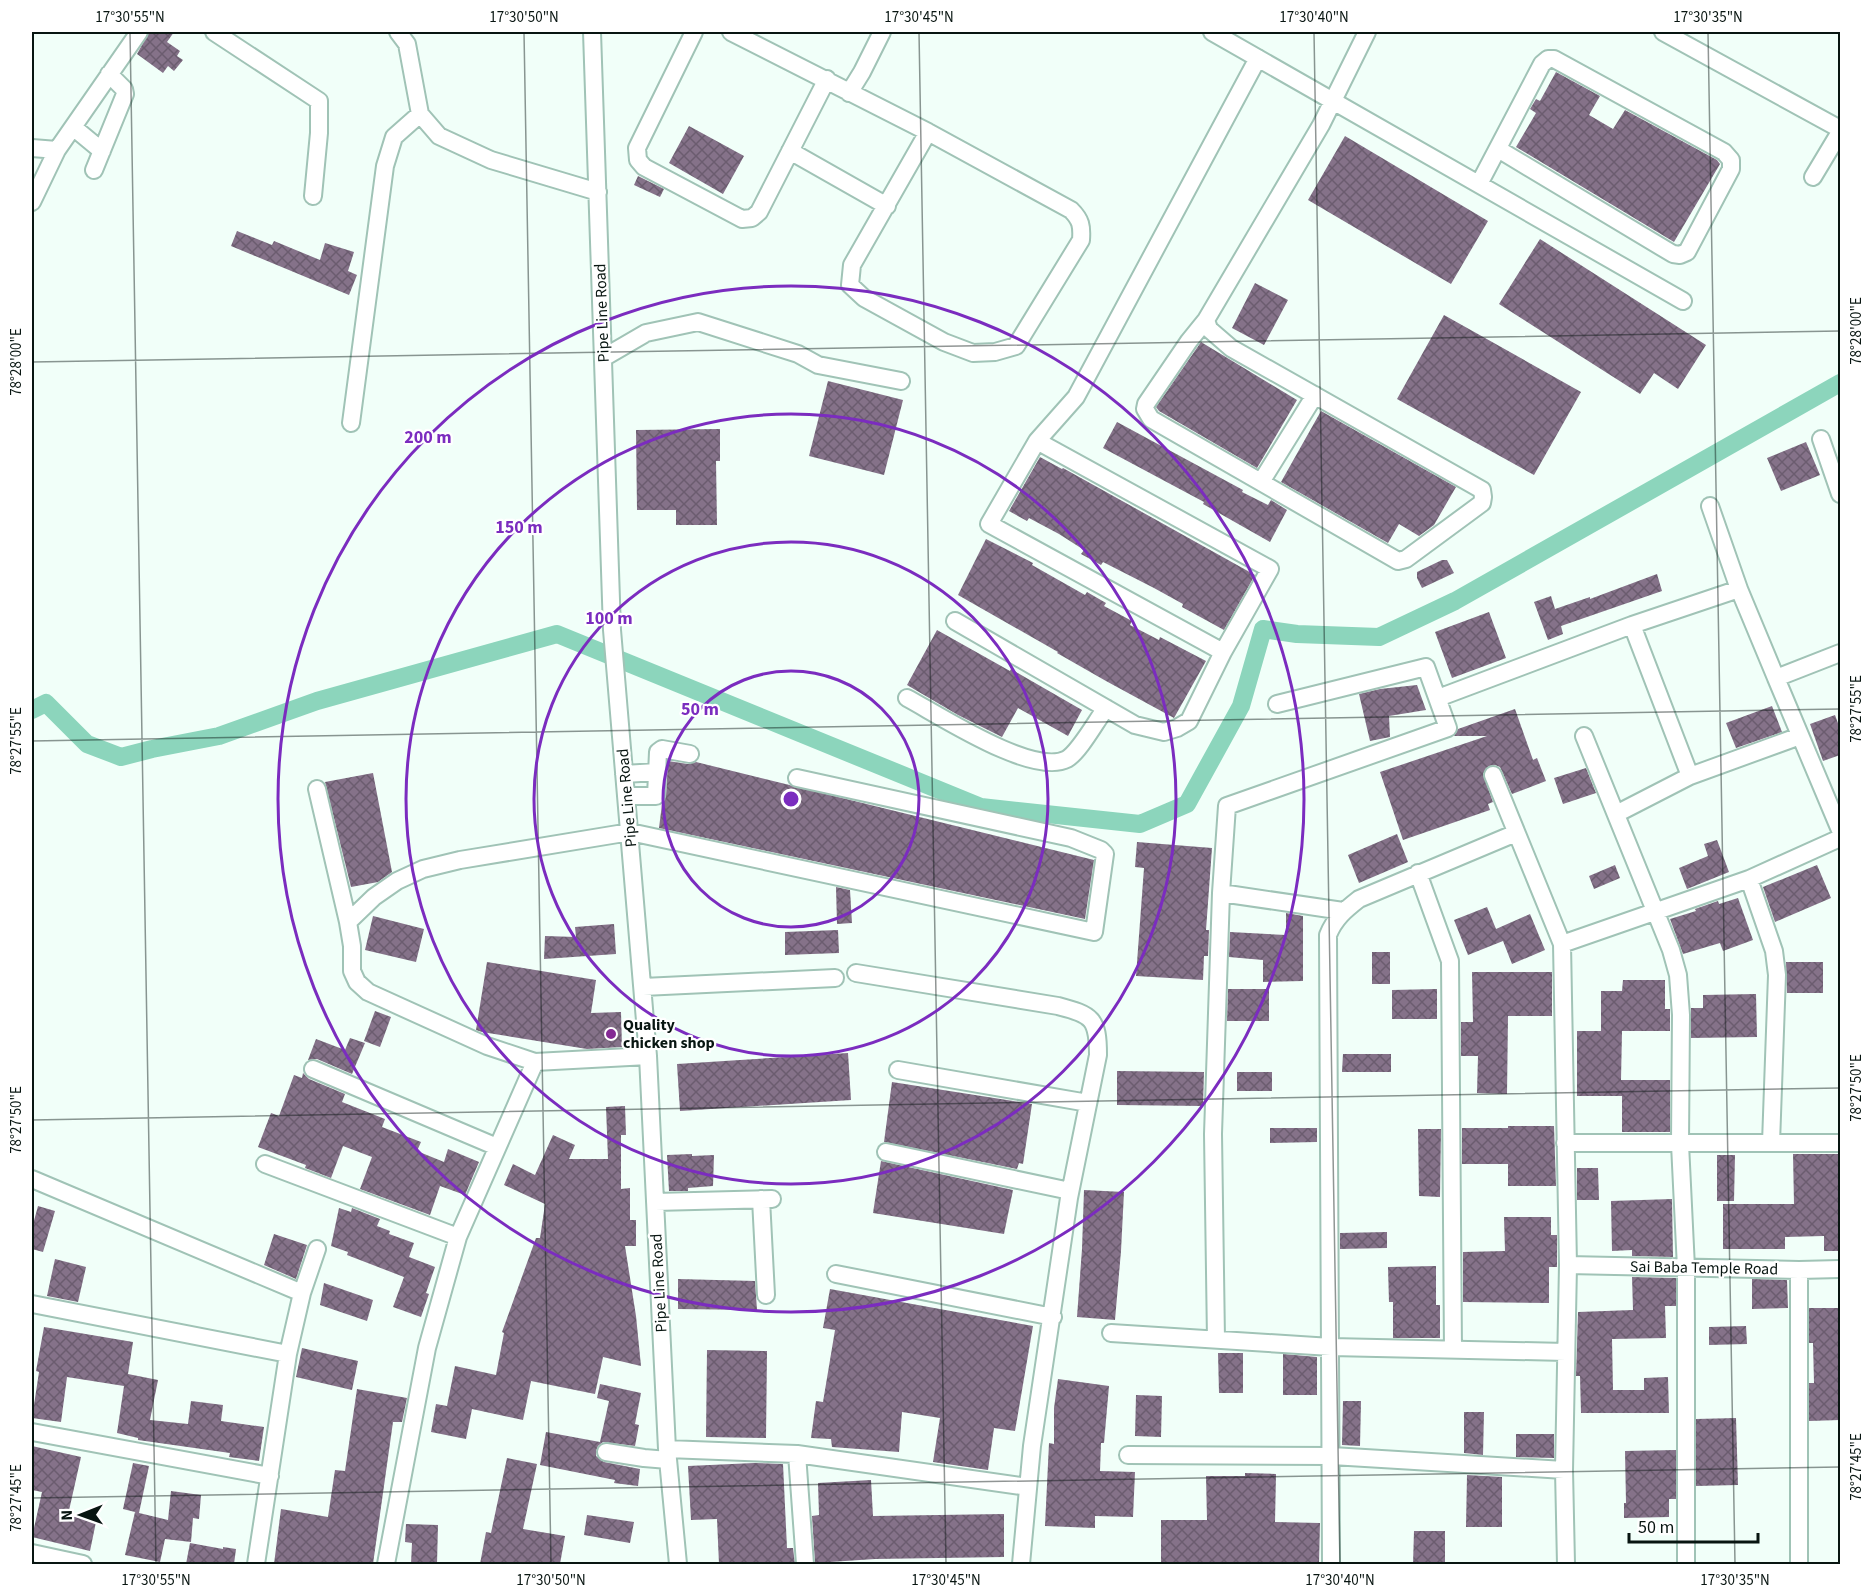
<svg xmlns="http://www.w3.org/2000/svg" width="1872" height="1596" viewBox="0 0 1872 1596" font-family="'Source Sans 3',sans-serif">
<defs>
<pattern id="building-cross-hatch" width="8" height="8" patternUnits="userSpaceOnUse" patternTransform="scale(1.5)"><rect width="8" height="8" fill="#857289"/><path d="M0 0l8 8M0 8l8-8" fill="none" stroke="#6b5c6f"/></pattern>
</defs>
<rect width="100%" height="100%" fill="#f1fff9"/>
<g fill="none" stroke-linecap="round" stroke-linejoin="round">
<path stroke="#8cd5bc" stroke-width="18" d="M32,710L46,703L87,744L121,757L152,749L219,736L317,701L557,634L981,807L1140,824L1187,804L1241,706L1263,629L1297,634L1379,637L1455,601L1840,383"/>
</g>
<path fill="url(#building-cross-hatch)" d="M149,32H174L167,42L180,51L177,56L183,60L174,71L168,66L163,73L137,54Z
M1556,72L1600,96L1589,115L1613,129L1625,110L1717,160L1720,164L1674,242L1516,147L1536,113L1530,109L1536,99L1540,101Z
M689,126L744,156L723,194L669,163Z
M1345,136L1488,221L1451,284L1308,200Z
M638,176L664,189L660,197L634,185Z
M237,231L272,245L274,241L320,260L325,243L354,252L348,271L357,275L349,295L231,246Z
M1540,239L1706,345L1678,389L1654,373L1640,394L1499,304Z
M1255,283L1288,300L1264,345L1232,328Z
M1444,315L1581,392L1534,475L1397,399Z
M1201,342L1297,400L1257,468L1159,411L1156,407Z
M828,381L903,400L884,475L809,456Z
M1321,411L1456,487L1434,525L1419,536L1399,524L1388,543L1281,482Z
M1117,422L1243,490L1242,492L1268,505L1271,500L1287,510L1270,542L1203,504L1204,502L1103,448Z
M720,429V461H716L717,525H676V510H637L636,430Z
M1806,442L1820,475L1781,491L1767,458Z
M1040,457L1062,469L1063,468L1255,575L1224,630L1182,607L1183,604L1154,588L1103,562L1101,565L1081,554L1084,550L1059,534L1029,518L1027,521L1009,511Z
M986,539L1033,563L1032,565L1085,595L1087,592L1106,603L1104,606L1132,621L1130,625L1159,640L1160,637L1206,661L1174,718L1106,681L1057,653L1058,652L958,595Z
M1442,560H1447L1454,573L1422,588L1417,578V572Z
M1657,574L1662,591L1561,626L1563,634L1548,640L1534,602L1551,596L1555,609L1590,597V599Z
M1489,612L1506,658L1452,678L1435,632Z
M937,630L1010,671L1011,669L1082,710L1068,736L1018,708L1002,737L958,715L907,685Z
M1417,685L1426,710L1389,716L1390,737L1370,741L1359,694L1380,689Z
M1772,706L1782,732L1736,748L1726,723Z
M1515,709L1533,760L1537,758L1546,781L1512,794L1500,767L1495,765L1489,766L1483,774L1493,802L1488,804L1490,810L1403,840L1380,772L1487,736H1454L1458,729Z
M1835,715L1840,729V755L1823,761L1810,724Z
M668,761L688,764L696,762L1094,860L1085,919L659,828L662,804L666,796Z
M1586,768L1596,793L1563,804L1554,778Z
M373,773L392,872L378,882L351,887L325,782Z
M1397,834L1408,862L1359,883L1348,855Z
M1717,840L1729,872L1687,889L1679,868L1708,856L1704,844Z
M1137,842L1212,848L1206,930H1209L1208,956H1204L1203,980L1136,976L1144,868L1135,867Z
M1615,865L1620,878L1594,889L1589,876Z
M1817,865L1831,898L1775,922L1763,887Z
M836,887L850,890L852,923L837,924Z
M1738,898L1753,940L1723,951L1720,943L1683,954L1670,919L1696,911L1695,909L1718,901L1719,904Z
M1487,907L1496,929L1530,914L1545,950L1512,964L1503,941L1468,955L1454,920Z
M1286,913L1303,916V981L1263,982V960L1229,957L1230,932L1286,935Z
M373,916L424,929L416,962L365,950Z
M614,924L616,954L544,959L545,936L576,937L575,927Z
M838,930L839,953L785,955V932Z
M1372,952H1390V984H1372Z
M487,962L596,980L591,1013L621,1012L622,1047L587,1049L482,1032L476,1030Z
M1786,962H1823V993H1787Z
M1472,972H1552V1016H1508L1507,1094L1477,1093L1478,1056H1461V1022H1473Z
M1623,980H1665V1009H1670V1031H1622L1621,1080H1670V1132H1622V1096H1577V1031H1601V991H1622Z
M1228,989H1269V1021H1227Z
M1437,989V1019H1392V990Z
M1756,994L1757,1037L1691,1038V1008H1703V995Z
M375,1011L391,1017L380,1047L364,1041Z
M350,1038L365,1043L352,1074L317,1059L308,1060L316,1039L345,1050Z
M848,1053L851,1100L680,1111L677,1064Z
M1343,1054H1391V1072H1342Z
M1117,1071L1204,1072L1203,1106L1117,1105Z
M1237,1072H1272V1091H1237Z
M303,1073L309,1079L345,1094L342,1102L385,1119L382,1127L421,1142L417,1151L444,1162L448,1149L479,1162L465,1195L440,1186L430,1215L360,1189L372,1157L343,1146L331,1178L305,1168L306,1165L258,1147L271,1113L279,1116L294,1075L302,1078Z
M892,1082L1032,1104L1023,1164L1019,1163L1017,1169L884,1142Z
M625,1106L626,1135H621V1189L630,1188V1220H636V1246H625L636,1316L641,1366L603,1357L595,1394L531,1381L523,1420L472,1409L466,1439L431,1432L436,1404L447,1406L455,1366L496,1375L504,1333L502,1332L536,1238H540L545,1204L504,1185L513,1164L535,1175L553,1135L575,1145L569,1159H608L606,1107Z
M1508,1126H1554L1556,1186H1508V1164H1462V1128H1508Z
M1270,1128H1317V1142L1270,1143Z
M1418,1129H1441L1440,1197L1419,1196Z
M692,1154V1156L714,1155L713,1186L688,1188V1191H669L667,1155Z
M1840,1154V1251H1824V1236L1785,1237V1249H1723V1204H1794L1793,1154Z
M1717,1155H1735L1734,1201H1717Z
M881,1161L1013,1190L1004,1234L873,1213Z
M1577,1168H1598L1599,1200H1577Z
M1084,1190L1124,1192L1121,1251L1115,1320L1077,1317L1082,1249Z
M1672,1199L1673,1257L1632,1256V1250L1612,1251L1611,1201Z
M38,1206L55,1211L43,1252L32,1249V1228Z
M339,1208L351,1212L352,1208L380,1219L377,1226L390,1231L389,1234L414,1243L409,1257L435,1267L426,1293L429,1294L421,1317L393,1307L404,1277L347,1255L348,1252L331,1246Z
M1504,1217H1551V1235H1557V1267H1549V1303L1463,1302V1252L1505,1251Z
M1387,1232V1248L1340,1249V1233Z
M274,1234L307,1245L296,1279L264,1265Z
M55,1259L86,1267L78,1302L47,1296Z
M1436,1266V1305H1440V1338H1393V1302H1389L1388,1267Z
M1632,1277L1676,1278V1306H1665L1666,1338L1612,1339L1613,1390H1644V1378L1668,1377L1669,1413H1581L1580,1376H1576L1578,1312L1633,1310Z
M678,1279L755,1281L757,1310L678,1309Z
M1752,1279L1787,1280L1788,1308L1752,1309Z
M324,1283L373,1300L367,1321L320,1305Z
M830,1289L1033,1326L1015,1431L994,1428L988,1470L933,1462L940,1418L902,1412L899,1452L832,1447L831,1439L811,1438L816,1401L823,1402L835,1330L823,1328Z
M1809,1308H1840V1420L1809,1421V1383H1814L1813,1343H1809Z
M1746,1326L1747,1344L1709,1345V1327Z
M44,1327L133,1342L128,1374L158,1380L150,1420L188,1424L191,1401L223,1405L221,1421L264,1427L259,1461L229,1457L230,1453L138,1440V1438L117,1433L124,1386L67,1377L61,1422L32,1418L39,1372L36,1371Z
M302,1348L358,1361L352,1390L296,1377Z
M707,1350L767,1351L766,1438L706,1437Z
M1218,1353H1243V1393H1219Z
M1283,1354L1317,1357V1395H1283Z
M1058,1379L1109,1386L1104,1443H1101L1100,1471L1135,1472L1133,1517L1095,1516V1528L1045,1526L1049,1443L1054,1444V1408Z
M600,1384L641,1393L635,1424L639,1425L635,1446L603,1442L598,1446L596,1451V1456L604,1462L640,1469L638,1486L614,1483L615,1480L540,1465L546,1432L600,1442L609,1401L597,1398Z
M357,1389L407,1398L402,1422H393L373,1564H274L281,1509L328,1517L335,1470L345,1471Z
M1136,1395L1162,1396L1161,1437L1135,1436Z
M1343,1401H1361L1360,1446L1342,1445Z
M1464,1412H1484L1483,1455L1464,1453Z
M1736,1418L1738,1485L1696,1486V1419Z
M1516,1434H1554V1458L1516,1457Z
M32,1446L81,1457L68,1515L96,1522L90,1551L32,1537L42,1492L32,1490Z
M1676,1450V1499H1669V1517L1624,1518V1503H1626L1625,1451Z
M507,1458L537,1464L523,1529L565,1536L560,1564H480L486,1532L491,1533Z
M133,1463L149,1466L139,1513L123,1509Z
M754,1463L783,1464L787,1548H793L795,1564H719L717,1519L691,1520L688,1466Z
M1245,1473L1276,1474L1275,1522L1320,1523L1319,1564H1161V1520H1207L1206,1476H1245Z
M1467,1475L1502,1477V1527H1466Z
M871,1480L873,1516L1004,1514V1557L875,1559L815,1563L812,1516L819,1515L818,1483Z
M171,1491L201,1495L199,1519L193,1518L191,1542L165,1539L160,1562L125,1555L135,1512L168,1520Z
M587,1515L634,1522L630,1543L584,1535Z
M406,1524L438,1525L437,1564H411L412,1543L405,1542Z
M1414,1531H1445V1564H1413Z
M190,1543L223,1549V1547L236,1549L234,1564H186Z"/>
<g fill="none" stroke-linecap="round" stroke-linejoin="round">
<g stroke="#a0c3b6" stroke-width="20">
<path id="minor" d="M214,32L319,101V133L313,196
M398,32L407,44L420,114L439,136L491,160L598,192
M592,32L612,630L648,1056L667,1449L678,1564
M694,32L637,148L638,160L644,167L742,219L752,218L759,212L827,79
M731,32L928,132L1071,210C1081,220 1082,226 1081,240L1016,346L995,352L973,353L944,342L864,298L850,285L852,265L928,132
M1212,32L1683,301
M1663,32L1840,129
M849,93L862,72L882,32
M73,127L102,151
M32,148L57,150
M790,151L887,206
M94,170L125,94L124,89L109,74
M1813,177L1840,132
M1479,184L1542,64L1548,59H1554L1724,152L1731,160V169L1687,252L1680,255L1673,254L1498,149
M32,202L57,150L139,32
M1206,320L1189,341L1146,404L1145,409L1151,419L1398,561L1406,559L1482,503L1483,497L1482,490L1231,348L1209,329L1206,320L1321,125L1367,32
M603,358L646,333L698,322L798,354L818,365L901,381
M351,423L385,166L394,137L420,114
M1821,439L1840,494
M1037,441L989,524L1223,652L1270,569L1037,441L1076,397L1258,58
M1261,482L1315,395
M1710,506L1739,589
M955,621L1135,725L1164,732L1177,728L1189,721L1223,652
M1776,678L1840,830
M907,698C939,715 1033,777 1067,759C1080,751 1096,721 1106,708
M1438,698L1632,625L1739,589L1776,678L1840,653
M1584,736L1671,950L1678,975L1681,1015L1680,1144L1686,1268V1564
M624,774L657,772
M1493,775L1562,944L1568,1265L1564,1470L1566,1564
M1690,776L1800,736
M317,789L348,922L352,946V971L357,982L368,992L487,1046L535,1062L648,1056
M626,796H656L658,752L662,749L690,754
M1616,814L1690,776L1632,625
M1418,873L1450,961L1453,1350
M1221,893L1343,911
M348,922L374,897L397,881L423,869L460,860L630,832L1094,932L1105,854L1101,850L1071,838L797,778
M1562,944L1749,879
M856,973L1058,1006C1092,1015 1098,1018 1098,1055L1069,1198L1032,1446L1021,1564
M643,987L835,978
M313,1069L497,1147
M898,1070L1088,1103
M1565,1143H1840
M1771,1143L1777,975L1774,951L1749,879L1840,838
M886,1152L1070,1191
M265,1164L458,1237
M32,1179L302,1293L288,1354L256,1564
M761,1199L766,1295
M655,1202L772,1199
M1568,1265L1799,1270L1840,1269
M1799,1270V1564
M836,1274L1053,1317
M302,1293L317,1249
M32,1304L288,1354
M1111,1333L1331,1347L1566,1352
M1216,1340L1213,1134L1221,893L1227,806L1448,728L1426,667L1277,704
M32,1432L270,1476
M667,1449L797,1454L1028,1487
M606,1452L644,1458L668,1460
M797,1454L805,1564
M1128,1455L1332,1456L1564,1470
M32,1553L83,1564
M386,1564L427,1348L458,1237L535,1062
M1331,1564L1328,935C1335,918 1345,910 1359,899L1516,833"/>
</g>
<use href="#minor" stroke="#fff" stroke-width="16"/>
</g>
<path fill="none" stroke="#081511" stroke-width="1.5" stroke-opacity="0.45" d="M130,32L156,1564M524,32L551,1564M919,32L946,1564M1314,32L1340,1564M1708,32L1735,1564M32,362L1840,331M32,741L1840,709M32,1120L1840,1088M32,1498L1840,1467"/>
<g fill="none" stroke="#7b2cbf" stroke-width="3">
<circle cx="791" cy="799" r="128"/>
<circle cx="791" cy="799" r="257"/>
<circle cx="791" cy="799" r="385"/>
<circle cx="791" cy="799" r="513"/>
</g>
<circle fill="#842994" stroke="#fff" stroke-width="2" cx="611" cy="1034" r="6"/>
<g text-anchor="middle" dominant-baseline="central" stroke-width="4.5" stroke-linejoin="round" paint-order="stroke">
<g font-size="16" fill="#081511" stroke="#fff">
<text transform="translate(602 313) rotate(-92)">Pipe Line Road</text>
<text transform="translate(627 798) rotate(-95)">Pipe Line Road</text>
<text transform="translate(1704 1268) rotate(1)">Sai Baba Temple Road</text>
<text transform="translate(659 1283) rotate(-93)">Pipe Line Road</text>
</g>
<g font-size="16" font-weight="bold" fill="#081511" stroke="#fff" text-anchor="start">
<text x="623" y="1025">Quality<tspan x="623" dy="18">chicken shop</tspan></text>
</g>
</g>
<circle cx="791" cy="799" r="9" fill="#7b2cbf" stroke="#fff" stroke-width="3"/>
<g font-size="18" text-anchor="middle" font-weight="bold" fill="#7b2cbf" stroke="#fff" stroke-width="4.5" stroke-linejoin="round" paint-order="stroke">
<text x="428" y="443">200 m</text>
<text x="519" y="533">150 m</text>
<text x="609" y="624">100 m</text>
<text x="700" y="715">50 m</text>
</g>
<rect width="1872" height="1596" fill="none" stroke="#ffffff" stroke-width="66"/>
<g transform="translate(81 1515) rotate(269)" stroke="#ffffff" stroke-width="4.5" paint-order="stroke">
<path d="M0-4.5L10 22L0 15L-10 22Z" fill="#081511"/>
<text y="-9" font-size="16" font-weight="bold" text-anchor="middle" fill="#081511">N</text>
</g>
<path d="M1629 1533v9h129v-9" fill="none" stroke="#081511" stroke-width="3"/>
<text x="1638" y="1533" font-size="18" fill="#081511" stroke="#ffffff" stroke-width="4.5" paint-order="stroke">50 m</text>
<rect x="33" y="33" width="1806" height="1530" fill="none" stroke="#081511" stroke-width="2"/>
<g font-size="15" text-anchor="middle" fill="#081511">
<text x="130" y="22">17°30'55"N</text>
<text x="524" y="22">17°30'50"N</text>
<text x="919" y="22">17°30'45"N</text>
<text x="1314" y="22">17°30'40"N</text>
<text x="1708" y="22">17°30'35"N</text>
<text transform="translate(1856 331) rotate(-90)" y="5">78°28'00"E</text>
<text transform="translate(16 362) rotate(-90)" y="5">78°28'00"E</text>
<text transform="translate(1856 709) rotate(-90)" y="5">78°27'55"E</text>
<text transform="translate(16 741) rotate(-90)" y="5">78°27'55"E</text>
<text transform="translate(1856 1088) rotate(-90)" y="5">78°27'50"E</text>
<text transform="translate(16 1120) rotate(-90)" y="5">78°27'50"E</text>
<text transform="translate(1856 1467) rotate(-90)" y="5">78°27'45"E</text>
<text transform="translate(16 1498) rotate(-90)" y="5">78°27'45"E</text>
<text x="156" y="1585">17°30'55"N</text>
<text x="551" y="1585">17°30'50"N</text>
<text x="946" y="1585">17°30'45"N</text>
<text x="1340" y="1585">17°30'40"N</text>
<text x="1735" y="1585">17°30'35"N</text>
</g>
</svg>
